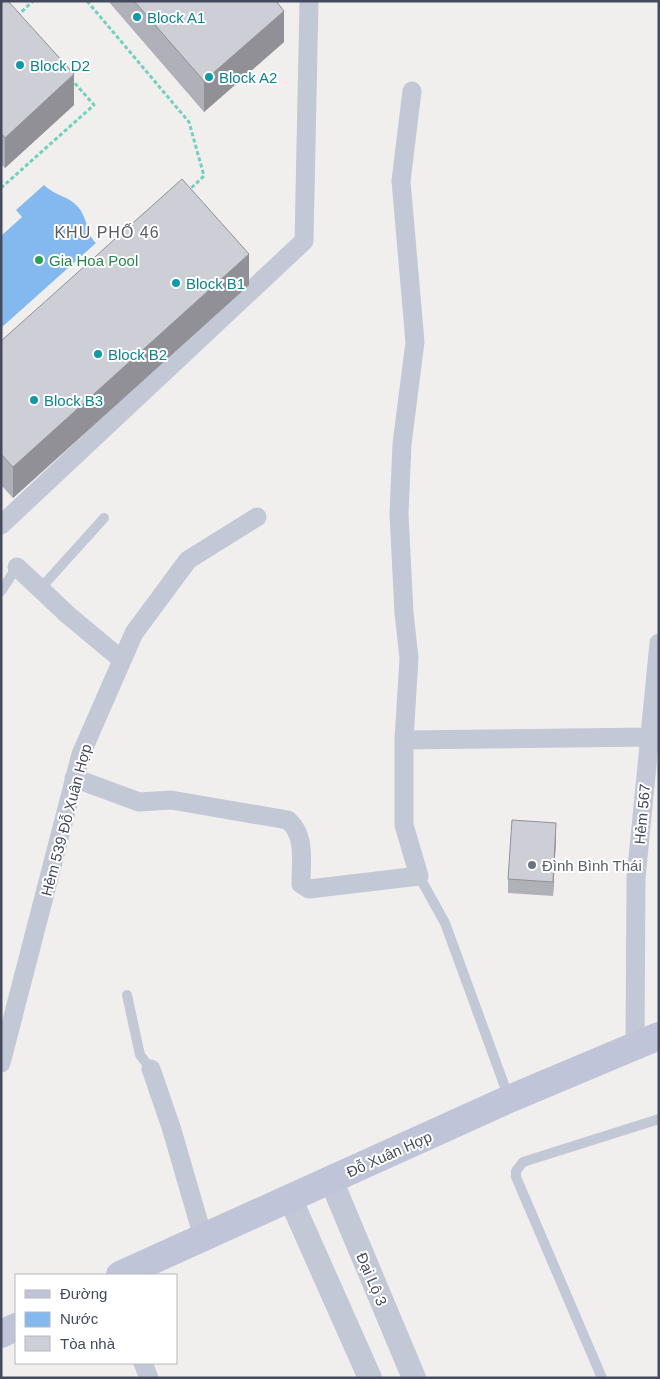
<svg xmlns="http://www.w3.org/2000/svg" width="660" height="1379" viewBox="0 0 660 1379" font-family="Arial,sans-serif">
<rect width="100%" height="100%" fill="#f1efee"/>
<path fill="#84b9f0" d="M44,185C53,195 69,196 78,207C88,218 86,234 96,243L1,328V236L22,217L16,210Z"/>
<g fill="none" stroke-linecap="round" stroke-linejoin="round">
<path stroke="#70d1be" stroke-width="3" stroke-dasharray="4 2.5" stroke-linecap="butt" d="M87,1L189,122L204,176L189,190
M17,16L33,1
M1,188L94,105L72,80"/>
<path stroke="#c3c8d6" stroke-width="10" d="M40,589L104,518
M1,591L17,567
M419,876L445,923L509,1098
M127,995L140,1055L151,1069
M602,1378L516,1177V1171L523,1162L659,1119"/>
<path stroke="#c3c8d6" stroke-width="19" d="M1,525L304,241L309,1
M17,567L68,615L122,660
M404,740L409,658L404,613L399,514L402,444L415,342L401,181L412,91
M74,778L139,802L171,800L288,820C306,836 301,861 301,884L309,889L419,876L404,825V740L649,737
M635,1046L636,878L659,643
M1,1063L81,754L134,633L188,560L257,517
M151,1069L171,1127L203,1237
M143,1363L149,1378"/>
<path stroke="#c3c8d6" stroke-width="24" d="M331,1180L414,1378
M290,1198L370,1378"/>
<path stroke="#bfc4d8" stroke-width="28" d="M120,1275L509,1099L659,1036
M1,1334L16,1327"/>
</g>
<path fill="#b0b1b8" d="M1,1L74,105L5,168L1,164Z
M108,1H276L284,42L204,112Z
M249,285L13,498L1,485V341Z
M556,837L553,896L508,893V879Z"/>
<path fill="#909096" d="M284,11V42L204,112V81Z
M74,74V105L5,168V138Z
M249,254V285L13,498V467Z
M556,823V837L553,896V882Z"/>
<path fill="#cdced6" stroke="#909096" d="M1,1H8L74,74L5,138L1,133Z
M134,1H276L284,11L204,81Z
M182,179L249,254L13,467L1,454V341Z
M512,820L556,823L553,882L508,879Z"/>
<g fill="#0f9aa8" stroke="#fff" stroke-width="2">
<circle cx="137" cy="17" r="5"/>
<circle cx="20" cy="65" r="5"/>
<circle cx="209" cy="77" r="5"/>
<circle cx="176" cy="283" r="5"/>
<circle cx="98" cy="354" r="5"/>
<circle cx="34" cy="400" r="5"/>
</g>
<circle fill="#2e9e5b" stroke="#fff" stroke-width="2" cx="39" cy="260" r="5"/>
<circle fill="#6b7280" stroke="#fff" stroke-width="2" cx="532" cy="865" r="5"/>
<g text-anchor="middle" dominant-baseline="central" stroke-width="4" stroke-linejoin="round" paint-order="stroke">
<g font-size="15" fill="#0d838f" stroke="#fff" text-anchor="start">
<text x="147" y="17">Block A1</text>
<text x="30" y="65">Block D2</text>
<text x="219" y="77">Block A2</text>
<text x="186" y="283">Block B1</text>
<text x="108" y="354">Block B2</text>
<text x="44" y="400">Block B3</text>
</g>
<g font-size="15" fill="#27864d" stroke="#fff" text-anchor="start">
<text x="49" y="260">Gia Hoa Pool</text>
</g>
<g font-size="15" fill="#454a5c" stroke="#fff">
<text transform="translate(642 814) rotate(-85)">Hẻm 567</text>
<text transform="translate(66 820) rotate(-75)">Hẻm 539 Đỗ Xuân Hợp</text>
<text transform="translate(389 1154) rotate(-24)">Đỗ Xuân Hợp</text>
<text transform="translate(372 1279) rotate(67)">Đại Lộ 3</text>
</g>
<g font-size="15" fill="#5b616d" stroke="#fff" text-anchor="start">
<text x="542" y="865">Đình Bình Thái</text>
</g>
<g font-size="16" letter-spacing="1" fill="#5a5b63" stroke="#fff">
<text x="107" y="232">KHU PHỐ 46</text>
</g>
</g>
<rect width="660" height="1379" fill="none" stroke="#454a5c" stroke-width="5"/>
<rect x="15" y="1274" width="162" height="90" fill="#ffffff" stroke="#b5b7be"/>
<rect x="25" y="1290" width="25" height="8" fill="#bfc4d8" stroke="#b5b7be"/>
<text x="60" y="1299" font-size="15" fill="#454a5c">Đường</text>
<rect x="25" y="1312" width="25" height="15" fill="#84b9f0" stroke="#b5b7be"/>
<text x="60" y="1324" font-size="15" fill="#454a5c">Nước</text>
<rect x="25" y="1336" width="25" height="15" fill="#cdced6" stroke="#b5b7be"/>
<text x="60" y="1349" font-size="15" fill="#454a5c">Tòa nhà</text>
</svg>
